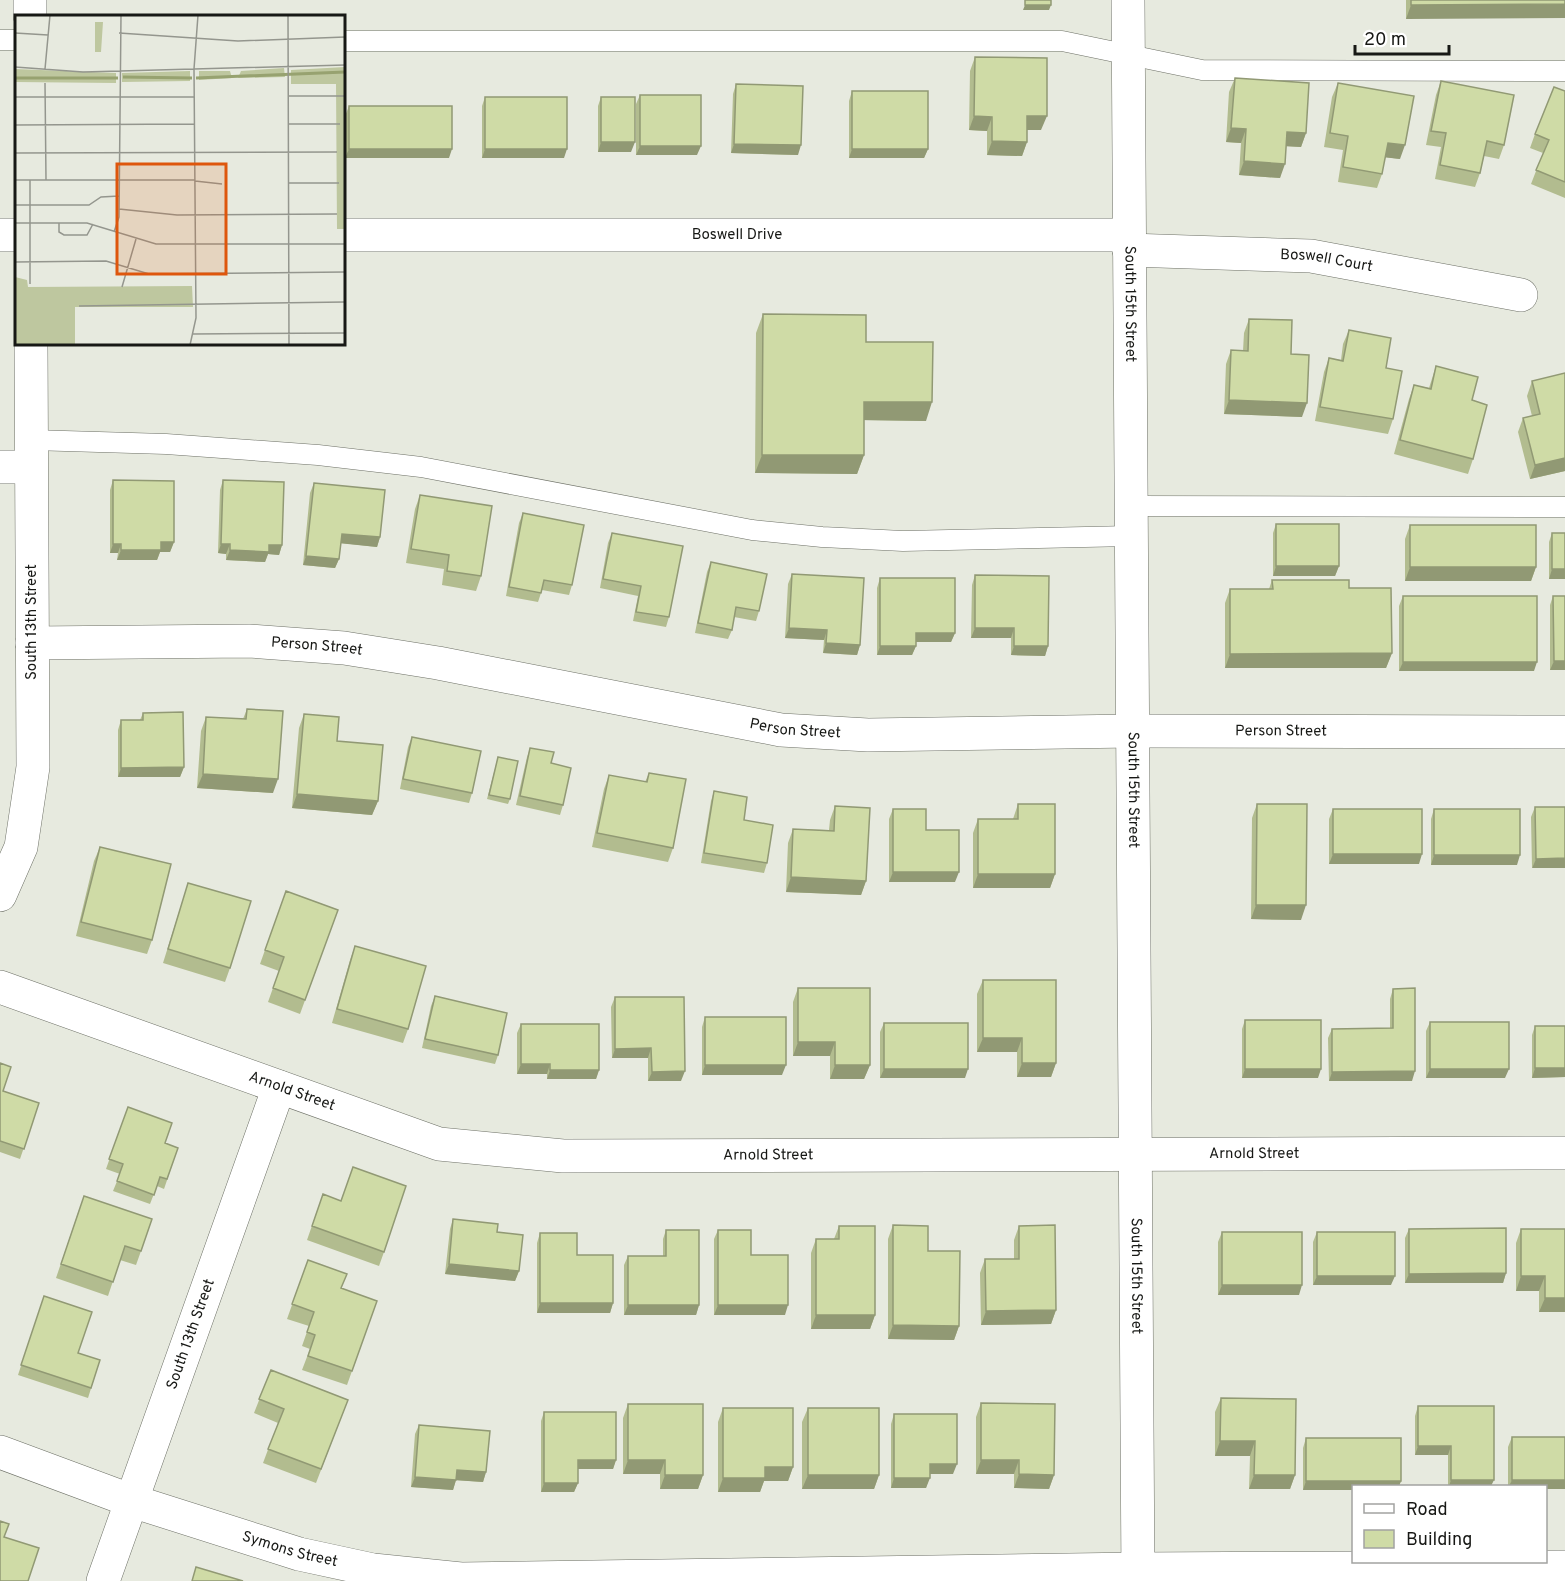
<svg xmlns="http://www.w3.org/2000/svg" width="1565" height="1581" viewBox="0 0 1565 1581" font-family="Overpass,sans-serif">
<rect width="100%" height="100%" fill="#e7eadf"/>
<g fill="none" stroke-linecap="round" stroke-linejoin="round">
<g stroke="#6d7066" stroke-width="21">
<path id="lane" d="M0,40H16
M344,41H1062L1202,70L1565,71
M31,440L166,444L318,455L421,467L752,530L822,537L903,541L1131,536
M1131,506L1565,507"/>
</g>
<g stroke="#6d7066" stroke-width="34">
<g id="street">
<path d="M30,0V16"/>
<path d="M0,235H16"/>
<path id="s1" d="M344,235H1129"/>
<path id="s2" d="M1129,250L1311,256L1521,295"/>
<path d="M0,467H31"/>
<path id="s3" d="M32,643L249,641L344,648L438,663L781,730L868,735L1132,731L1565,732"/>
<path d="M0,895L21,847L33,767L31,344"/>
<path id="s4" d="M0,987L439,1144L563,1156L1565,1153"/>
<path id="s5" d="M0,1452L132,1501L299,1554L373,1570L461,1579L1138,1569L1565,1567"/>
<path id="s6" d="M103,1581L279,1087"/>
</g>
</g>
<g stroke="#6d7066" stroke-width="34">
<g id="secondary">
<path id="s7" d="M1128,0L1138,1581"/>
</g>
</g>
<use href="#lane" stroke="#fff" stroke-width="20"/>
<use href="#street" stroke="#fff" stroke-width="33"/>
<use href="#secondary" stroke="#fff" stroke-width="33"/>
</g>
<path fill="#b2bc8f" d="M1406,0H1565L1406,19Z
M975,57L1041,130H1027V142L1022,156L987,155V131L969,130L970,71Z
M1235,78L1306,133L1301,147L1286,146L1280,178L1239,175L1241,143L1226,142L1229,92Z
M1441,81L1504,145L1499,159L1484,156L1480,173L1475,187L1435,179L1441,147L1426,145L1436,95Z
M1338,83L1400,159L1385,157L1382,174L1377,188L1338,182L1343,150L1324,147L1332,97Z
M736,84L798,155L731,153L733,94Z
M852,91L928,149L924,158H849V101Z
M1565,91V198L1531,184L1543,153L1530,148L1535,134Z
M640,95L697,155H636V104Z
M485,97L564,158H482V106Z
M601,97L631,152H598V106Z
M349,106L449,158H345V116Z
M763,314L866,342L926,421L864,420V455L857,474L755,473L756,333Z
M1249,319L1291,354L1302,417L1224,414L1226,364L1231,350L1243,351L1244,333Z
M1349,330L1386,368L1393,419L1388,434L1315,421L1324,372L1329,358L1341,360L1343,344Z
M1436,366L1472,400L1473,459L1468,474L1394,454L1409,399L1414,385L1429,388Z
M1532,381L1565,471L1530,479L1518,432L1523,418L1532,416L1527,396Z
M113,480L174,542L170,552H160L157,560H117L118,553H110V490Z
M223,480L282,545L279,555L268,554L265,562L226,560V554L218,553L220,490Z
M314,483L380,537L377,547L341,543L339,559L335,568L303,565L310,493Z
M420,495L481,576L476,591L442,585L444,569L406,563L415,509Z
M523,513L572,585L569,595L542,590L538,602L506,596L519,523Z
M1276,524L1339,566L1335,576H1273V533Z
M1410,525L1536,567L1531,581H1405V539Z
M612,533L669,617L666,627L633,621L638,596L600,588L608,543Z
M1552,533L1565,579H1549V542Z
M711,562L759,611L756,621L734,617L732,630L728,639L695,633L707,572Z
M792,574L860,645L857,655L823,653L824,640L785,638L788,584Z
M975,575L1048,646L1045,656L1011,655V638H971L972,585Z
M880,578L955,633L951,642H916V646L912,655H877V588Z
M1272,580L1349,588L1392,653L1386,668H1225V603L1230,589H1269Z
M1403,596L1534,671H1399V606Z
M1553,596H1565V670H1550V605Z
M247,709L273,793L197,788L201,731L206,717L243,719Z
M143,713L184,767L180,777H118V730L121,720H140Z
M304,714L337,741L378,801L372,815L292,808L299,728Z
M412,737L472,793L469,803L400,789L408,747Z
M530,748L551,763L563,805L560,815L516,805L527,757Z
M498,757L510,799L508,804L487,799Z
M649,773L673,848L668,862L592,847L604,789L609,775L645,782Z
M714,791L744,820L767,863L764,873L701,863L711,801Z
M1018,804L1055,874L1050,888H973V833L978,819H1013Z
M1257,804L1301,920L1251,919L1252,818Z
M835,806L866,881L861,895L786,892L788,843L793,829L829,830L830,820Z
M1535,807H1565L1532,868L1531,817Z
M893,809L926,830L955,882H889V819Z
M1333,809L1419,864H1329V819Z
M1434,809L1517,865H1431V819Z
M100,847L152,940L147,954L76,936L94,861Z
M188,883L230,968L225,982L163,963Z
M286,891L338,910L300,1014L268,1002L279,971L260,964Z
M355,946L408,1029L403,1043L332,1023L350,960Z
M983,980L1056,1063L1051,1077H1017V1052H977V994Z
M798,988L870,1065L864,1079H830V1056H793V1002Z
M1393,989L1412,1081H1329L1328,1038L1332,1029L1390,1028V999Z
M435,996L498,1055L495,1064L422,1048L431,1006Z
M615,997L681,1081H648V1058H612L611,1007Z
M705,1017L782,1075H702V1027Z
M1245,1020L1318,1078H1242V1029Z
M1430,1022L1505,1078H1426V1031Z
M884,1023L965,1078H880V1032Z
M521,1024L599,1070L596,1079H547V1074H517V1033Z
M1535,1026H1565V1077L1532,1078V1035Z
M0,1063L3,1091L39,1103L20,1159L0,1152Z
M128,1107L165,1143L178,1148L164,1189L157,1186L150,1204L113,1191L120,1174L106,1169Z
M323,1194L384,1252L379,1266L307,1240Z
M79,1210L141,1251L136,1265L120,1260L108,1296L56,1278Z
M453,1219L497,1232L519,1271L515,1281L445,1274L450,1229Z
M893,1225L928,1251L959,1326L954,1340L888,1339V1239Z
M839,1226L875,1315L870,1329H811V1253L816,1239H834Z
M1019,1226L1056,1310L1051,1324L981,1325L980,1273L985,1259H1014V1240Z
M1409,1229L1506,1273L1503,1283H1405V1238Z
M1521,1229L1565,1312H1539V1291H1516V1243Z
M666,1230L699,1305L696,1315H624V1265L628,1256H663V1239Z
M718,1230L751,1255L785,1315H714V1239Z
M1222,1232L1299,1295H1218V1242Z
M1317,1232L1391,1285H1313V1242Z
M540,1233L577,1255L613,1303L610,1313H537V1243Z
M308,1260L341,1288L377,1301L347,1385L302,1370L310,1349L302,1346L309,1326L287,1319Z
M44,1296L78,1353L100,1360L88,1398L18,1375Z
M271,1370L348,1400L316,1483L263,1463L278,1423L254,1413Z
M1221,1398L1295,1475L1290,1489H1249L1250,1456H1215V1412Z
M981,1403L1054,1475L1049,1489L1014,1488V1474H976V1417Z
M628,1404L703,1475L698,1489H660V1474H623V1418Z
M1418,1406L1491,1486H1448V1455H1415V1416Z
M723,1408L793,1467L788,1481H764L760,1492H718V1422Z
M808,1408L879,1475L874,1489H802V1422Z
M544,1412L616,1460L613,1469H578V1483L574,1492H541V1421Z
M894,1414L953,1474H930L926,1488H891V1424Z
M419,1425L486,1472L483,1482L456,1480L453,1490L411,1487L415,1434Z
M1512,1437L1565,1489H1545V1486H1508V1447Z
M1306,1438L1401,1481L1399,1486H1353V1490H1303V1448Z"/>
<path fill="#919974" d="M1565,4V18L1406,19L1411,5Z
M1025,5H1051L1049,10H1023Z
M974,116L992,117L987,131L969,130Z
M1027,116H1047L1041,130H1022Z
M1231,128L1246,129L1241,143L1226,142Z
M1287,132L1306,133L1301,147L1282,146Z
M992,141L1027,142L1022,156L987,155Z
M601,142H635L631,152H598Z
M1388,143L1405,145L1400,159L1382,157Z
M734,144L801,145L798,155L731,153Z
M640,146H701L697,155H636Z
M349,149H452L449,158H345Z
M485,149H567L564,158H482Z
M852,149H928L924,158H849Z
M1244,161L1285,164L1280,178L1239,175Z
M1229,400L1307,403L1302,417L1224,414Z
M864,402H932L926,421L857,420Z
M762,455H864L857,474L755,473Z
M1565,458V471L1530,479L1535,465Z
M342,534L380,537L377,547L338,543Z
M161,542H174L170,552H160L157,560H117L121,550Z
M113,544H121L118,553H110Z
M221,544H230L226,554L218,553Z
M269,545H282L279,555L268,554L265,562L226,560L230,550Z
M306,556L339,559L335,568L303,565Z
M1276,566H1339L1335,576H1273Z
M1410,567H1536L1531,581H1405Z
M1552,569H1565V579H1549Z
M789,628L827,630L824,640L785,638Z
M975,628H1014L1011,638H971Z
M916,633H955L951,642H912Z
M826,643L860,645L857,655L823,653Z
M880,646H916L912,655H877Z
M1014,646H1048L1045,656L1011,655Z
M1392,653L1386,668H1225L1230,654Z
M1554,661H1565V670H1550Z
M1403,662H1537L1534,671H1399Z
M184,767L180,777H118L121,768Z
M203,774L278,779L273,793L197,788Z
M297,794L378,801L372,815L292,808Z
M1333,854H1422L1419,864H1329Z
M1434,855H1520L1517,865H1431Z
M1565,858V868H1532L1536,859Z
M893,872H959L955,882H889Z
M978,874H1055L1050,888H973Z
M791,877L866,881L861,895L786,892Z
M1256,905H1306L1301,920L1251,919Z
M983,1038H1022L1017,1052H977Z
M798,1042H835L830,1056H793Z
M651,1048L648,1058H612L615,1049Z
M1022,1063H1056L1051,1077H1017Z
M521,1064H550L547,1074H517Z
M705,1065H786L782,1075H702Z
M835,1065H870L864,1079H830Z
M1535,1068H1565V1077L1532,1078Z
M884,1069H968L965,1078H880Z
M1245,1069H1321L1318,1078H1242Z
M1430,1069H1509L1505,1078H1426Z
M550,1070H599L596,1079H547Z
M685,1071L681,1081H648L652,1072Z
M1415,1071L1412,1081H1329L1332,1072Z
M449,1264L519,1271L515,1281L445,1274Z
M1506,1273L1503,1283H1405L1409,1274Z
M1317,1276H1395L1391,1285H1313Z
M1521,1276H1545L1539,1291H1516Z
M1222,1285H1302L1299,1295H1218Z
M1545,1298H1565V1312H1539Z
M540,1303H613L610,1313H537Z
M628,1305H699L696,1315H624Z
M718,1305H788L785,1315H714Z
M1056,1310L1051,1324L981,1325L986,1311Z
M816,1315H875L870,1329H811Z
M893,1325L959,1326L954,1340L888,1339Z
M1220,1441H1255L1250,1456H1215Z
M1418,1446H1451L1448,1455H1415Z
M578,1460H616L613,1469H574Z
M628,1460H665L660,1474H623Z
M981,1460H1019L1014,1474H976Z
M930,1464H957L953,1474H926Z
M765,1467H793L788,1481H764L760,1492H718L723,1478Z
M457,1470L486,1472L483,1482L453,1480Z
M1019,1474L1054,1475L1049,1489L1014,1488Z
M665,1475H703L698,1489H660Z
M808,1475H879L874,1489H802Z
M1254,1475H1295L1290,1489H1249Z
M415,1477L456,1480L453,1490L411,1487Z
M894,1478H930L926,1488H891Z
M1451,1480H1494L1491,1486H1449Z
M1512,1480H1565V1489H1545V1486H1509Z
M1306,1481H1401L1399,1486H1353V1490H1303Z
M544,1483H578L574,1492H541Z"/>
<path fill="#cfdba6" stroke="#919974" stroke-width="1.5" d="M1025,0H1051V5H1025Z
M1411,0H1565V4L1411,5Z
M975,57L1047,58V116H1027V142L992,141V117L974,116Z
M1235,78L1309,83L1306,133L1287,132L1285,164L1244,161L1246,129L1231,128Z
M1441,81L1514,95L1504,145L1487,141L1480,173L1440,165L1446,133L1431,131Z
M1338,83L1414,96L1405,145L1388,143L1382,174L1343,167L1348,136L1330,133Z
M736,84L803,86L801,145L734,144Z
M1554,87L1565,91V182L1536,170L1549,140L1535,134Z
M852,91H928V149H852Z
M640,95H701V146H640Z
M485,97H567V149H485Z
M601,97H635V142H601Z
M349,106H452V149H349Z
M763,314L866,315V342H933L932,402H864V455H762Z
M1249,319L1292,320L1291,354L1309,355L1307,403L1229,400L1231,350L1248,351Z
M1349,330L1391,338L1386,368L1402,371L1393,419L1320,407L1329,358L1343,361Z
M1436,366L1478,377L1472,400L1487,405L1473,459L1400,440L1414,385L1431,389Z
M1565,373V458L1535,465L1523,418L1540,414L1532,381Z
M113,480L174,481V542H161V550H121V544H113Z
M223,480L284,482L282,545H269V552L230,550V544H221Z
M314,483L385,490L380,537L342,534L339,559L306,556Z
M420,495L492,506L481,576L447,571L449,555L411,549Z
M523,513L584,525L572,585L544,580L541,593L509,587Z
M1276,524H1339V566H1276Z
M1410,525H1536V567H1410Z
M612,533L683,546L669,617L636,612L641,586L603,579Z
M1552,533H1565V569H1552Z
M711,562L767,574L759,611L736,607L732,630L698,623Z
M792,574L864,578L860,645L826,643L827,630L789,628Z
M975,575L1049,576L1048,646H1014V628H975Z
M880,578H955V633H916V646H880Z
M1272,580H1349V588H1391L1392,653L1230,654V589H1273Z
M1403,596H1537V662H1403Z
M1553,596H1565V661H1554Z
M247,709L283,711L278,779L203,774L206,717L246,719Z
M183,712L184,767L121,768V720H143V713Z
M304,714L339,717L337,741L383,745L378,801L297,794Z
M412,737L481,751L472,793L403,779Z
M530,748L554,752L551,763L571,768L563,805L520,796Z
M498,757L518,761L510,799L489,795Z
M649,773L686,779L673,848L597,833L609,775L647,782Z
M714,791L747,797L744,820L773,825L767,863L704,853Z
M1018,804H1055V874H978V819H1018Z
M1257,804H1307L1306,905H1256Z
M835,806L870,808L866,881L791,877L793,829L834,831Z
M1535,807H1565V858L1536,859Z
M893,809H926V830H959V872H893Z
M1333,809H1422V854H1333Z
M1434,809H1520V855H1434Z
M100,847L171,864L152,940L81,922Z
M188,883L251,901L230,968L168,949Z
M286,891L338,910L305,1000L273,988L284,957L265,950Z
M355,946L426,966L408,1029L337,1009Z
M983,980H1056V1063H1022V1038H983Z
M798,988H870V1065H835V1042H798Z
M1415,988V1071L1332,1072V1029L1393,1028V989Z
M435,996L507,1013L498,1055L425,1039Z
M615,997H684L685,1071L652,1072L651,1048L615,1049Z
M705,1017H786V1065H705Z
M1245,1020H1321V1069H1245Z
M1430,1022H1509V1069H1430Z
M884,1023H968V1069H884Z
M521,1024H599V1070H550V1064H521Z
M1535,1026H1565V1068H1535Z
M0,1063L11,1067L3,1091L39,1103L24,1149L0,1141Z
M128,1107L172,1123L165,1143L178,1148L167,1179L160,1177L154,1195L117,1181L123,1164L109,1159Z
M353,1167L406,1186L384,1252L312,1226L323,1194L341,1201Z
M84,1196L152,1219L141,1251L125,1246L113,1282L61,1264Z
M453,1219L498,1224L497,1232L523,1235L519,1271L449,1264Z
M893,1225L928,1226V1251H960L959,1326L893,1325Z
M1055,1225L1056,1310L986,1311L985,1259H1019V1226Z
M839,1226H875V1315H816V1239H839Z
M1506,1228V1273L1409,1274V1229Z
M1521,1229H1565V1298H1545V1276H1521Z
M666,1230H699V1305H628V1256H666Z
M718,1230H751V1255H788V1305H718Z
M1222,1232H1302V1285H1222Z
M1317,1232H1395V1276H1317Z
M540,1233H577V1255H613V1303H540Z
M308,1260L347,1274L341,1288L377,1301L352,1371L308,1356L315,1335L307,1332L314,1312L292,1304Z
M44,1296L92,1312L78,1353L100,1360L91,1388L21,1365Z
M271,1370L348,1400L321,1469L268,1449L284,1409L259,1399Z
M1221,1398L1296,1399L1295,1475H1254L1255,1441H1220Z
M981,1403L1055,1404L1054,1475L1019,1474V1460H981Z
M628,1404H703V1475H665V1460H628Z
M1418,1406H1494V1480H1451V1446H1418Z
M723,1408H793V1467H765V1478H723Z
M808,1408H879V1475H808Z
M544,1412H616V1460H578V1483H544Z
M894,1414H957V1464H930V1478H894Z
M419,1425L490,1431L486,1472L457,1470L456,1480L415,1477Z
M1512,1437H1565V1480H1512Z
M1306,1438H1401V1481H1306Z
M0,1521L9,1524L4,1537L39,1548L28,1581H0Z
M196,1567L243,1581H192Z"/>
<g text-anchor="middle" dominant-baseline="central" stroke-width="6" stroke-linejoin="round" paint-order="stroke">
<g font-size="15" fill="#171815" stroke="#fff">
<text stroke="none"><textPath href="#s1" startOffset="393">Boswell Drive</textPath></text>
<text stroke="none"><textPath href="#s2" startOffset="198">Boswell Court</textPath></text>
<text stroke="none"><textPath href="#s7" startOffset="304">South 15th Street</textPath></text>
<text transform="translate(32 622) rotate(-90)">South 13th Street</text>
<text stroke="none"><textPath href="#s3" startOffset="285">Person Street</textPath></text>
<text stroke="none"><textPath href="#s3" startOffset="771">Person Street</textPath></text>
<text stroke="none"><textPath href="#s3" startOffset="1257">Person Street</textPath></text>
<text stroke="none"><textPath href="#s7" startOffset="790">South 15th Street</textPath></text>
<text stroke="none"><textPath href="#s4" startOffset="310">Arnold Street</textPath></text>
<text stroke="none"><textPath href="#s4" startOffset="1282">Arnold Street</textPath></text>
<text stroke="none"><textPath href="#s4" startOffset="796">Arnold Street</textPath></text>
<text stroke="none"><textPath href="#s7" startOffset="1276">South 15th Street</textPath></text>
<text stroke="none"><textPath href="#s6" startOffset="262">South 13th Street</textPath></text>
<text stroke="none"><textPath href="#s5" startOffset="306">Symons Street</textPath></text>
</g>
</g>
<g transform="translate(15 15)">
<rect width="330" height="330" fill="#e7eadf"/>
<path d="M80,7H88L86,37H80ZM330,52V214H322L321,69H276V55ZM269,53L270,62L223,63L226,56ZM0,54L101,58V68L0,67ZM184,56H215L217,63L184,65ZM107,58L175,56V66L107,67ZM0,262L12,265L13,272L177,271L178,292H60V330H1Z" fill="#bec79f"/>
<path fill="none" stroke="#97a270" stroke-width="3" d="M108,62L177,63M0,63H103M181,63L330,57"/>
<path fill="none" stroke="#94968e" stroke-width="1.5" d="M273,0L274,330M0,18L33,20M104,18L223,26L330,22M0,52L68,57L179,54M30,54L35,0M179,54L330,50M30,68L31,165M273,81H330M0,82H179M273,109H325M0,110L179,109M0,138L322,137M0,165H180M15,165V269M180,166L207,169M274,168H324M0,190H74L86,182L104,181M104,194L162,200L322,199M0,208H72L141,229H330M44,208V217L49,220H72L78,209M99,217L104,202L106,0M0,247L91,246L134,259L330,257M107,272L121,224M64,291L330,287M178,319L330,318M175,330L181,303L179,54L183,0"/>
<path fill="#de560c" fill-opacity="0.15" stroke="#de560c" stroke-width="3" d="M102,149H211V259H102Z"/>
<rect width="330" height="330" fill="none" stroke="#171815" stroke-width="3"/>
</g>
<rect x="1352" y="1485" width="195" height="78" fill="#ffffff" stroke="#a2a3a1" stroke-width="1.5"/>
<rect x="1364" y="1504" width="30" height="9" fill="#ffffff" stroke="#a2a3a1" stroke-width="1.5"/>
<text x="1406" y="1515" font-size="18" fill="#171815">Road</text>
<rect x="1364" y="1530" width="30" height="18" fill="#cfdba6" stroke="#a2a3a1" stroke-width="1.5"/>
<text x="1406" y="1545" font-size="18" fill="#171815">Building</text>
<path d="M1355 45v9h94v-9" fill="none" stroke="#171815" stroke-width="3"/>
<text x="1364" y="45" font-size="18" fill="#171815" stroke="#ffffff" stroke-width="4.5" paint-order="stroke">20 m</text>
</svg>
